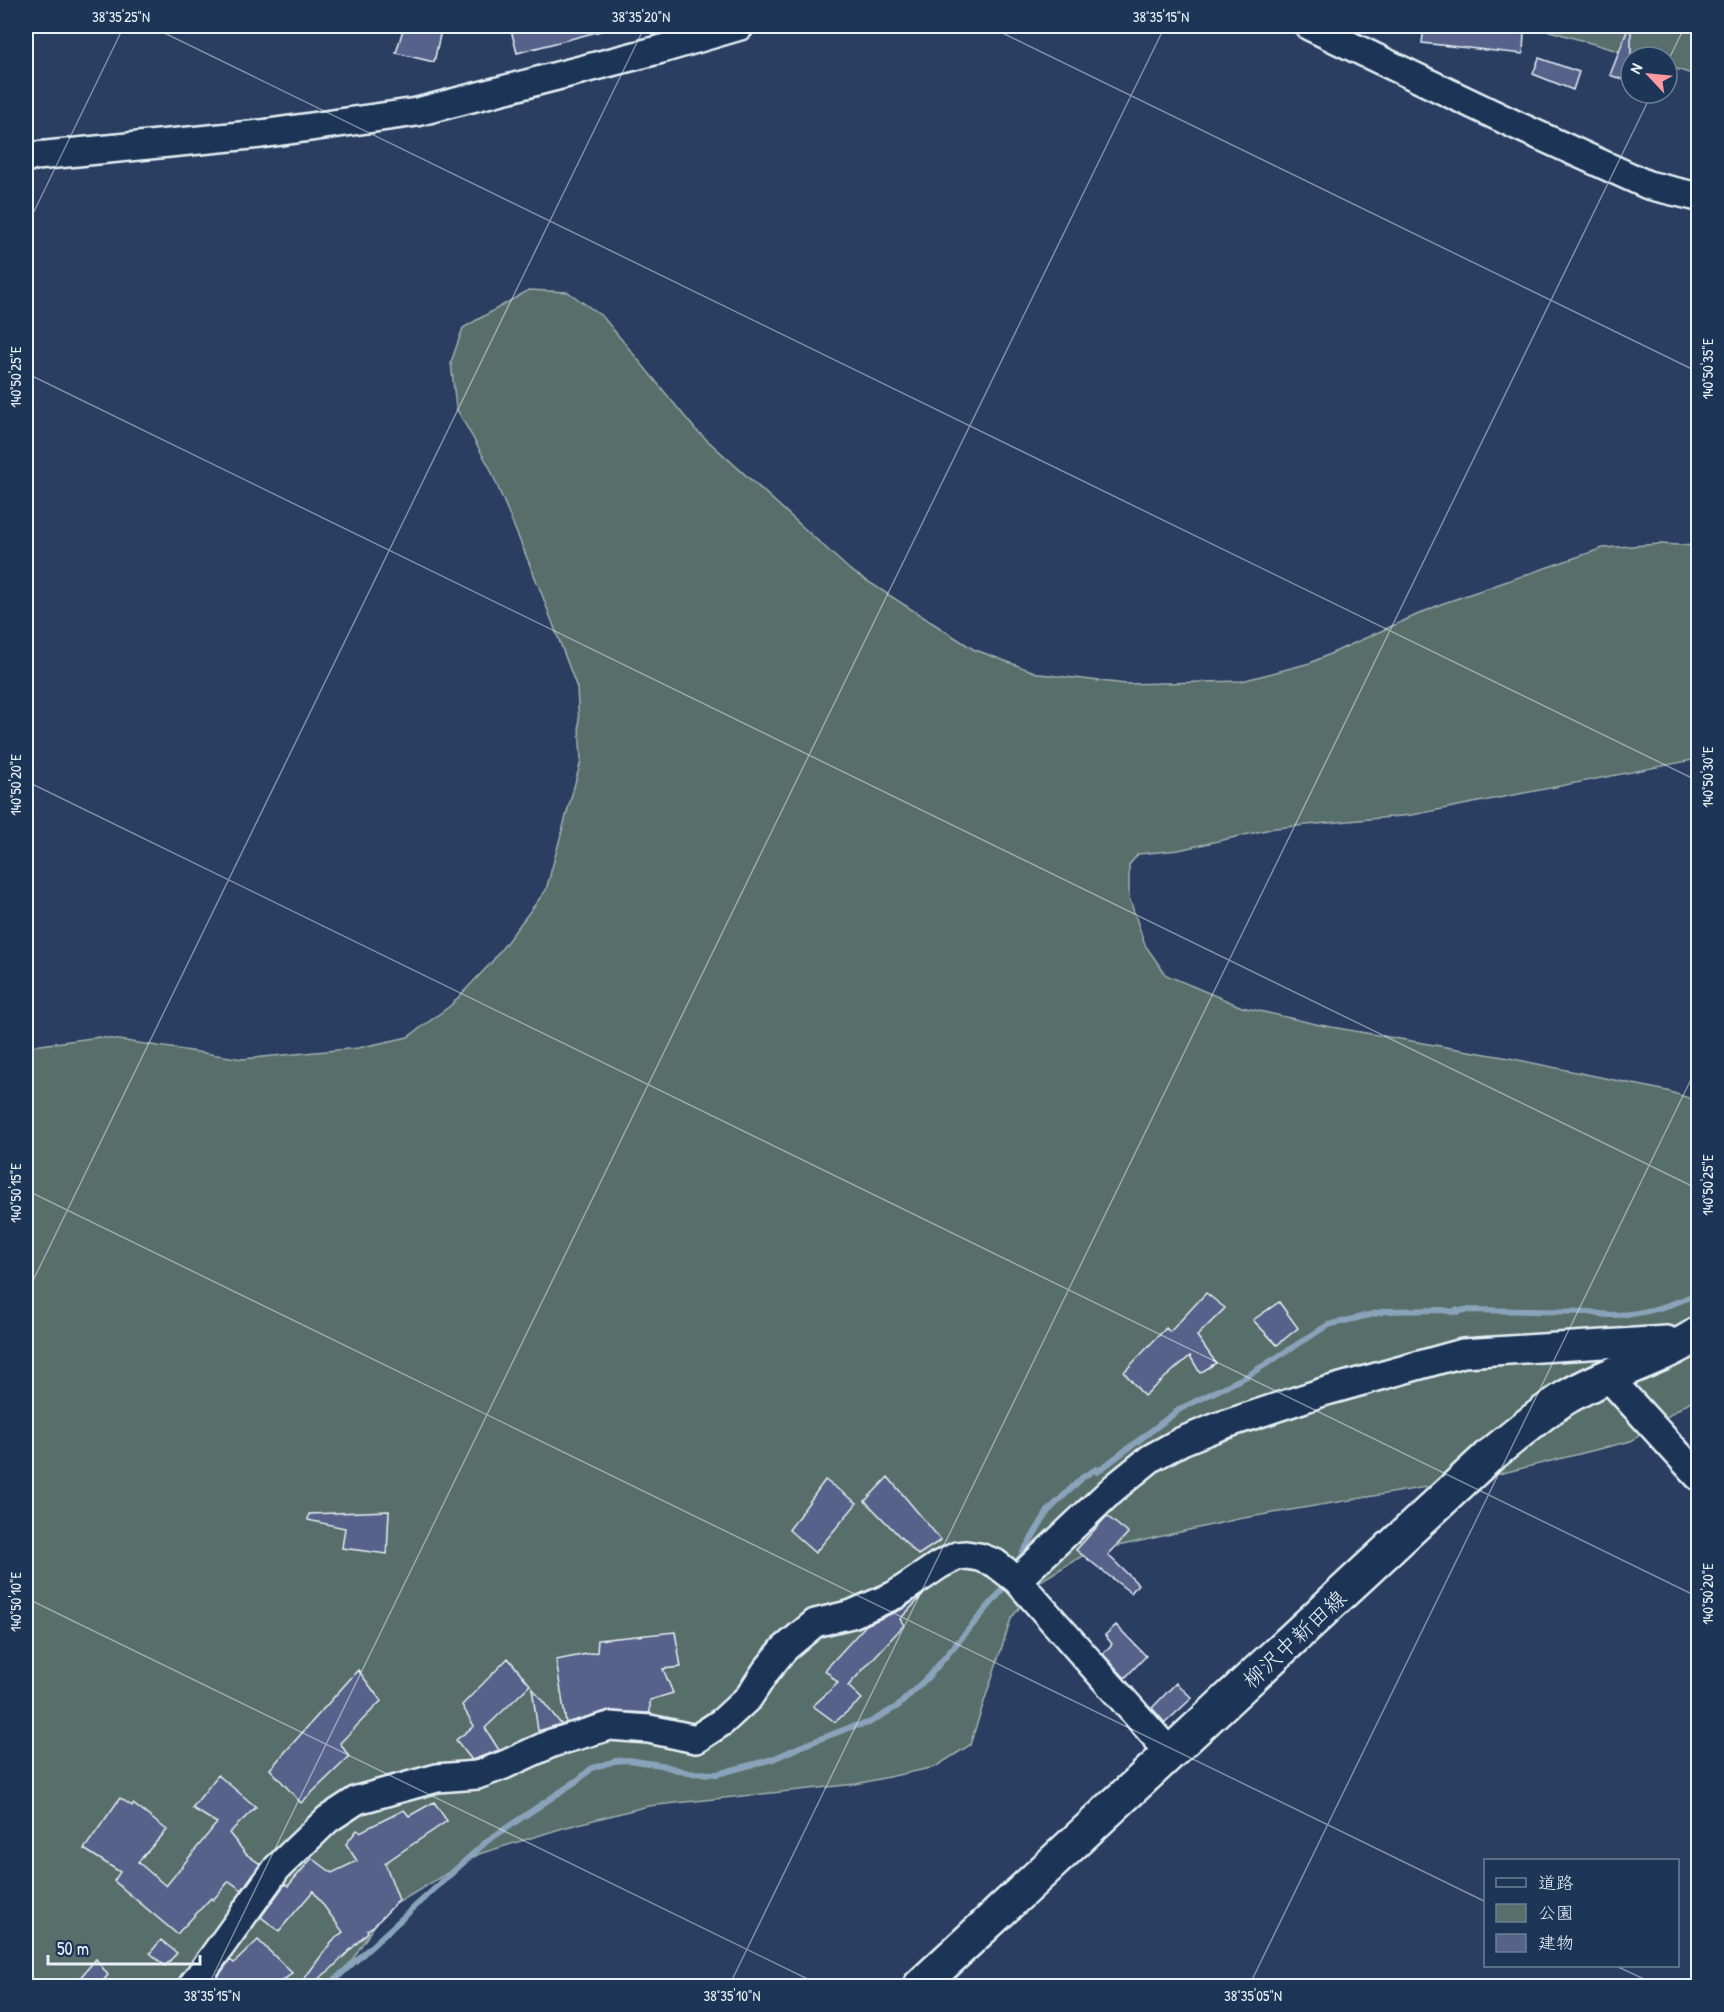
<svg xmlns="http://www.w3.org/2000/svg" width="1724" height="2012" viewBox="0 0 1724 2012" font-family="'Patrick Hand','Klee One',sans-serif">
<rect width="100%" height="100%" fill="#293e61"/>
<filter id="ink" filterUnits="userSpaceOnUse"><feTurbulence type="fractalNoise" baseFrequency=".0167" numOctaves="2"/><feDisplacementMap in="SourceGraphic" scale="12" xChannelSelector="R" yChannelSelector="G"/><feConvolveMatrix kernelMatrix="1 2 1 2 8 2 1 2 1" color-interpolation-filters="sRGB"/></filter>
<g filter="url(#ink)">
<path fill="#586e6a" stroke="#a0b0b1" stroke-width="1.5" d="M1533,26H1698V76L1667,66V57H1638Z
M529,290L568,292L603,317L695,429L850,570L973,649L1040,674L1126,684L1242,681L1310,663L1441,604L1603,548L1660,544L1698,546V759L1412,815L1275,828L1179,850L1138,854L1129,865V897L1145,945L1166,975L1242,1007L1320,1025L1509,1058L1667,1091L1698,1101V1396L1631,1441L1491,1476L1238,1519L1087,1553L1037,1583L1011,1619L970,1745L935,1767L856,1784L648,1806L563,1828L479,1854L384,1911L335,1986H26V1047L99,1037L243,1059L358,1048L408,1037L450,1006L491,963L546,890L581,761L577,688L541,592L490,468L456,408L451,362L463,328Z"/>
<g fill="none" stroke-linecap="round" stroke-linejoin="round">
<path stroke="#89a3ba" stroke-width="6" d="M1016,1564L1048,1511L1083,1477L1096,1469L1097,1472L1180,1409L1247,1376L1328,1325L1386,1311L1443,1310L1453,1312L1456,1310L1457,1312L1464,1310L1590,1312C1624,1321 1668,1308 1698,1293
M328,1986L487,1841L578,1780L592,1768L615,1761L628,1760L661,1765L688,1773L717,1774L773,1759L802,1746L851,1727L869,1723L898,1706L929,1676L999,1594L1007,1581"/>
</g>
<path fill="#576289" stroke="#e8f1f8" stroke-width="1.5" d="M404,26H442L434,62L396,53Z
M510,26H601V31L517,53Z
M1424,26H1483L1524,31L1523,54L1422,43Z
M1629,26H1631V83L1610,75Z
M1539,58L1579,72L1573,90L1533,74Z
M1206,1293L1225,1308L1197,1336L1216,1363L1200,1373L1190,1356L1144,1396L1124,1372L1166,1328L1170,1332Z
M1279,1302L1298,1328L1277,1345L1253,1320Z
M888,1477L941,1540L918,1555L865,1501Z
M825,1480L857,1503L815,1553L789,1530Z
M389,1511L387,1554L342,1548L345,1528L308,1520L309,1514Z
M1107,1516L1128,1533L1108,1555L1138,1584L1131,1593L1076,1550Z
M924,1594L900,1619L904,1625L848,1686L862,1699L835,1722L813,1706L838,1683L825,1670L866,1625L902,1609Z
M1116,1625L1146,1656L1125,1678L1103,1654L1112,1644L1105,1635Z
M675,1632L681,1667L663,1669L673,1693L650,1700V1713L606,1711L566,1723L556,1660L597,1652L598,1640Z
M508,1658L530,1685L485,1728L499,1750L472,1760L456,1740L474,1726L462,1705Z
M358,1670L381,1701L340,1743L349,1757L301,1803L270,1769Z
M1176,1683L1192,1698L1165,1723L1152,1708Z
M532,1688L561,1724L538,1731Z
M218,1775L256,1807L229,1833L246,1854L260,1864L242,1890L229,1881L213,1900L211,1898L177,1934L114,1881L120,1872L84,1849L120,1798L132,1806L133,1804L167,1830L138,1862L166,1886L217,1823L192,1808Z
M434,1802L447,1821L385,1863L399,1900L374,1926L367,1930L368,1932L331,1969L309,1986H299L332,1941L343,1932L313,1891L279,1931L261,1917L285,1884L288,1886L312,1858L332,1873L357,1861L346,1844L357,1830L360,1832L404,1810L409,1816Z
M161,1940L177,1953L165,1966L150,1953Z
M258,1940L292,1973L277,1986H211L230,1960L234,1963Z
M96,1959L108,1975L99,1986H73Z"/>
<g fill="none" stroke-linecap="round" stroke-linejoin="round">
<g stroke="#e8f1f8" stroke-width="32">
<path id="minor" d="M1309,26L1518,126L1648,185L1698,197
M26,157L261,134L417,112L662,49L740,26
M1608,1377L1698,1476
M1017,1580L1114,1488L1151,1458L1182,1441L1217,1427L1323,1392L1463,1353L1667,1340L1678,1348
M192,1986L277,1868L328,1819L357,1800L437,1778L477,1775L504,1765L552,1743L610,1726L649,1729L696,1739L722,1722L749,1697L766,1671L784,1649L815,1623L852,1614L895,1595L939,1565L957,1556L966,1555L979,1557L995,1563L1017,1580L1171,1754"/>
</g>
<g stroke="#e8f1f8" stroke-width="38">
<path id="major" d="M920,1986L1488,1457C1513,1438 1538,1415 1565,1398C1607,1372 1657,1361 1698,1334"/>
</g>
<use href="#minor" stroke="#1d3557" stroke-width="27"/>
<use href="#major" stroke="#1d3557" stroke-width="33"/>
</g>
</g>
<path fill="none" stroke="#e8f1f8" stroke-width="1.5" stroke-opacity="0.45" d="M150,26L1698,781M988,26L1698,372M1667,63L1685,26M26,228L124,26M26,373L1698,1189M26,781L1698,1597M26,1190L1486,1902M26,1295L645,26M26,1598L822,1986M1616,1966L1659,1986M208,1986L1165,26M729,1986L1652,93M1249,1986L1698,1065"/>
<g text-anchor="middle" dominant-baseline="central" stroke-width="4.5" stroke-linejoin="round" paint-order="stroke">
<g font-size="22" fill="#e8f1f8" stroke="#1d3557">
<text transform="translate(1294 1639) rotate(-43)">柳沢中新田線</text>
</g>
</g>
<rect width="1724" height="2012" fill="none" stroke="#1d3557" stroke-width="66"/>
<rect x="1484" y="1859" width="195" height="108" fill="#1d3557" stroke="#6e8097" stroke-width="1.5"/>
<rect x="1496" y="1878" width="30" height="9" fill="#1d3557" stroke="#6e8097" stroke-width="1.5"/>
<text x="1538" y="1889" font-size="18" fill="#e8f1f8">道路</text>
<rect x="1496" y="1904" width="30" height="18" fill="#586e6a" stroke="#6e8097" stroke-width="1.5"/>
<text x="1538" y="1919" font-size="18" fill="#e8f1f8">公園</text>
<rect x="1496" y="1934" width="30" height="18" fill="#576289" stroke="#6e8097" stroke-width="1.5"/>
<text x="1538" y="1949" font-size="18" fill="#e8f1f8">建物</text>
<g transform="translate(1649 75) rotate(296)"><circle r="28" fill="#1d3557" stroke="#6e8097" stroke-width="1.5"/>
<path d="M0-4.5L10 22L0 15L-10 22Z" fill="#ff9aa2"/>
<text y="-9" font-size="16" font-weight="bold" text-anchor="middle" fill="#e8f1f8">N</text>
</g>
<path d="M48 1955v9h152v-9" fill="none" stroke="#e8f1f8" stroke-width="3"/>
<text x="57" y="1955" font-size="18" fill="#e8f1f8" stroke="#1d3557" stroke-width="4.5" paint-order="stroke">50 m</text>
<rect x="33" y="33" width="1658" height="1946" fill="none" stroke="#e8f1f8" stroke-width="2"/>
<g font-size="15" text-anchor="middle" fill="#e8f1f8">
<text x="121" y="22">38°35'25"N</text>
<text x="641" y="22">38°35'20"N</text>
<text x="1161" y="22">38°35'15"N</text>
<text transform="translate(1708 369) rotate(-90)" y="5">140°50'35"E</text>
<text transform="translate(16 377) rotate(-90)" y="5">140°50'25"E</text>
<text transform="translate(1708 777) rotate(-90)" y="5">140°50'30"E</text>
<text transform="translate(16 785) rotate(-90)" y="5">140°50'20"E</text>
<text transform="translate(1708 1185) rotate(-90)" y="5">140°50'25"E</text>
<text transform="translate(16 1193) rotate(-90)" y="5">140°50'15"E</text>
<text transform="translate(1708 1594) rotate(-90)" y="5">140°50'20"E</text>
<text transform="translate(16 1602) rotate(-90)" y="5">140°50'10"E</text>
<text x="212" y="2001">38°35'15"N</text>
<text x="732" y="2001">38°35'10"N</text>
<text x="1253" y="2001">38°35'05"N</text>
</g>
</svg>
